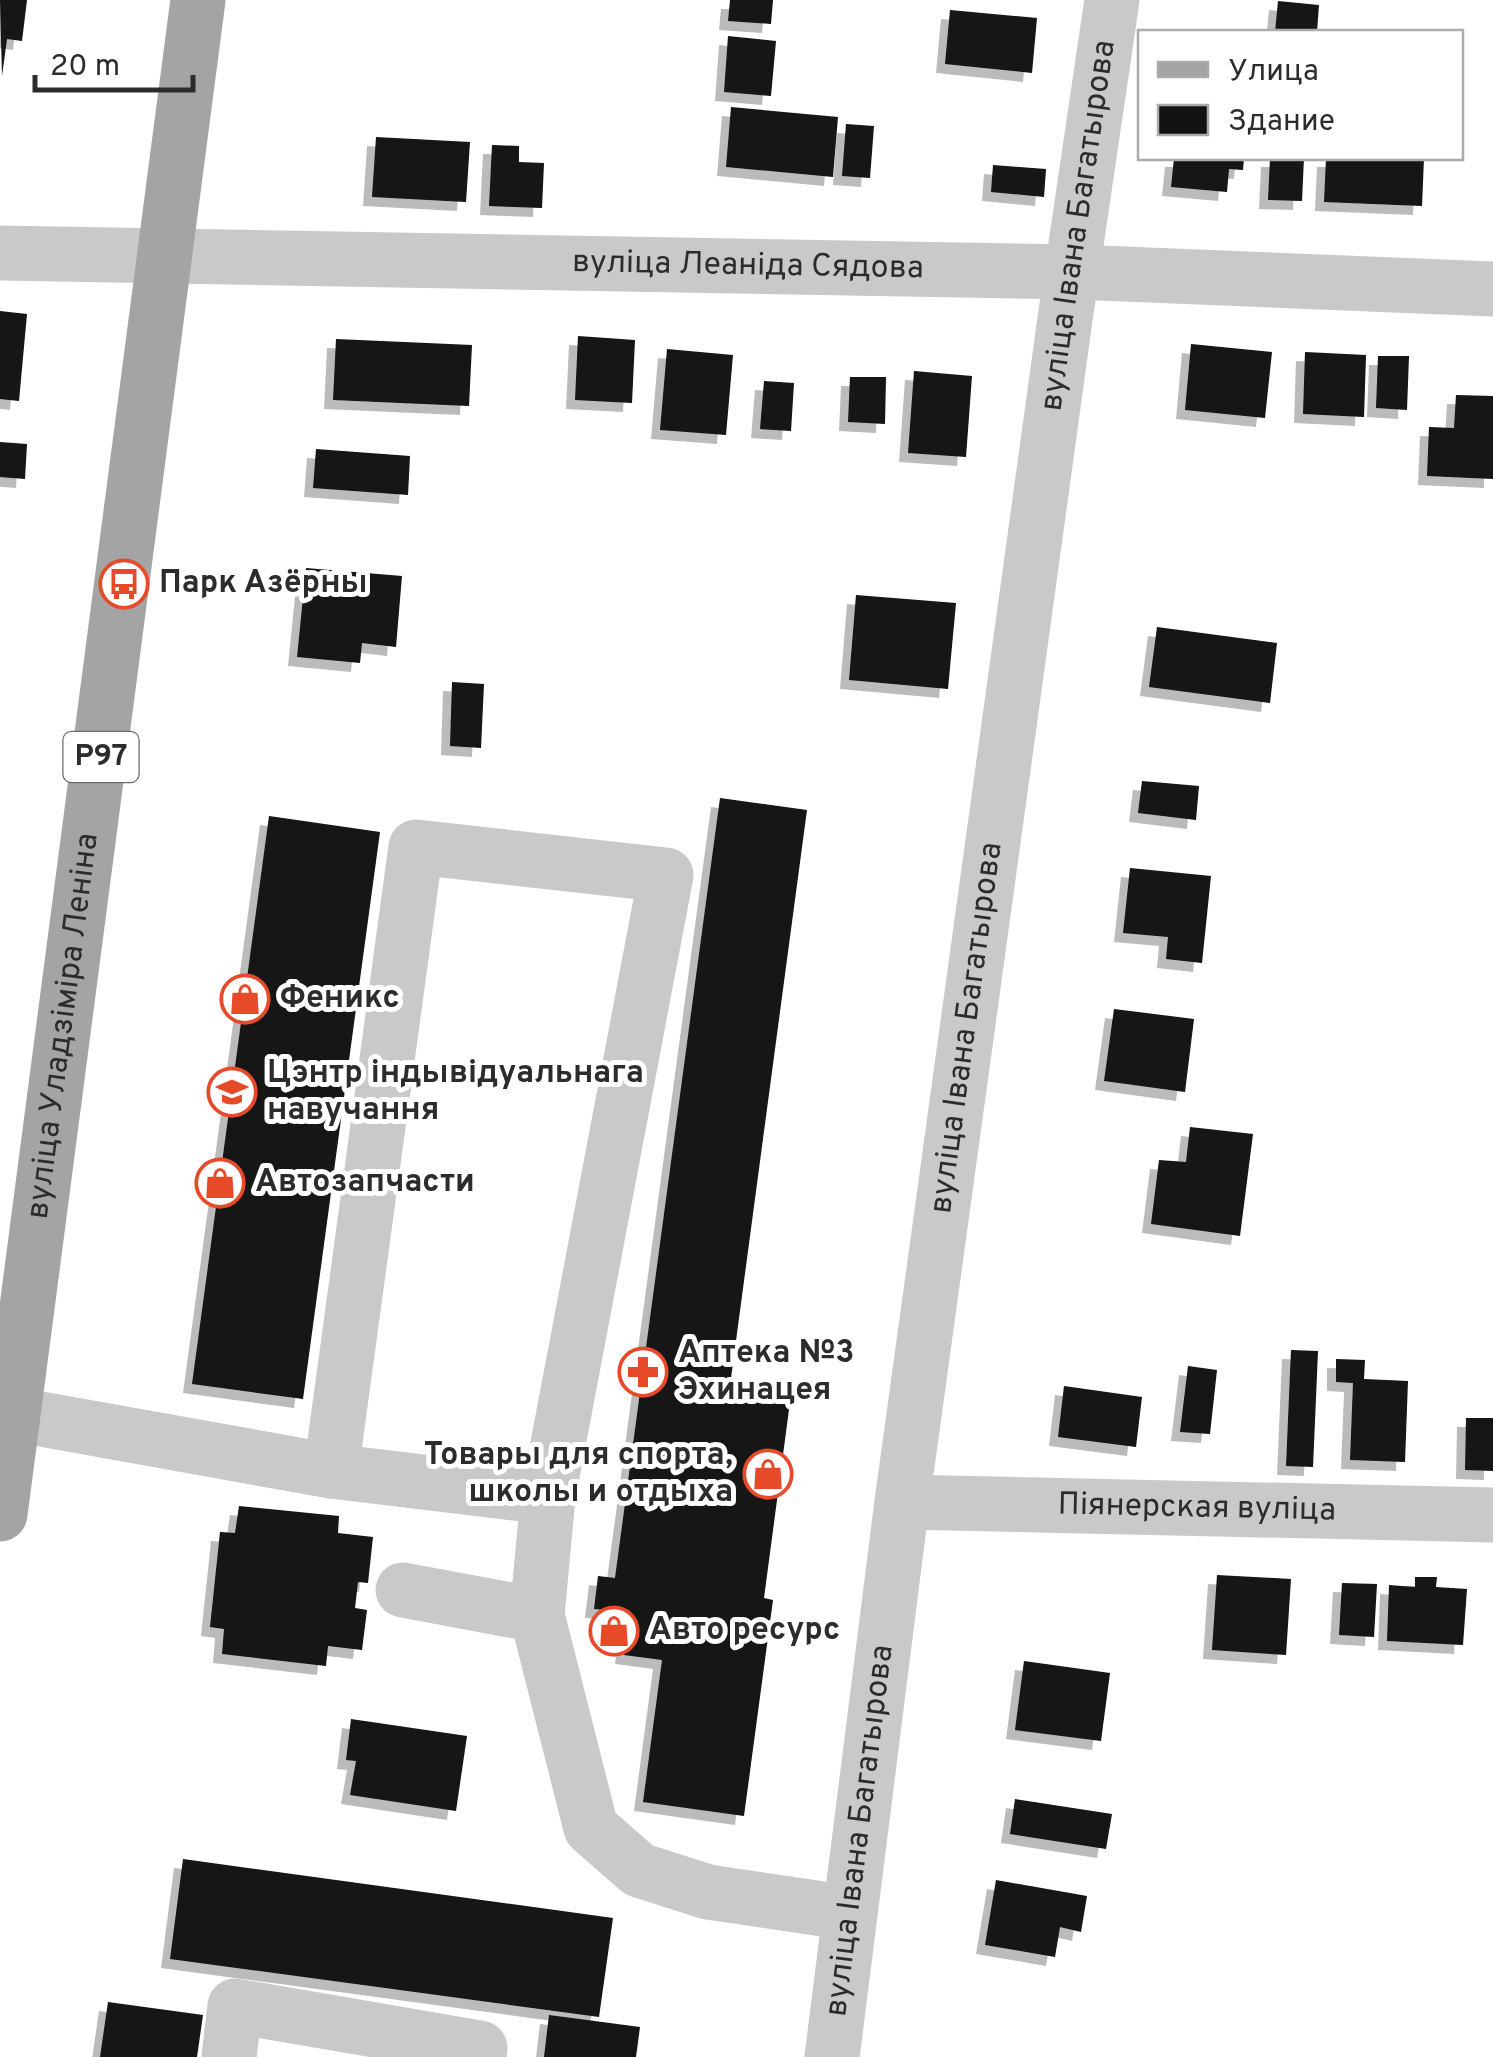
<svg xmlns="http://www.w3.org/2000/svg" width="1493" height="2057" viewBox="0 0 1493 2057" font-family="Overpass,sans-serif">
<defs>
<filter id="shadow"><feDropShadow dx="-9" dy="9" stdDeviation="0" flood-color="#0004"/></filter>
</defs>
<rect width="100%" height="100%" fill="#fff"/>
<path fill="#131313" filter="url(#shadow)" d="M0,0H27L22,41L7,39L2,76Z
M730,0H773L771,24L728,21Z
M1278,1L1319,5L1317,32H1275Z
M950,10L1037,18L1032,73L945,64Z
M728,36L776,41L771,96L724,92Z
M731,107L838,117L833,177L726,167Z
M846,124L874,126L870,178L842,176Z
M376,137L470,142L466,202L372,197Z
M492,145L519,146V162L544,163L542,208L489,206Z
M1174,158H1244L1243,170L1229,169L1227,192L1171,187Z
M1270,158H1304L1302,201L1268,200Z
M1326,158H1424L1422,206L1324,202Z
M993,165L1046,169L1044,197L991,192Z
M0,311L27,314L19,401L0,399Z
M578,336L635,340L632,403L575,400Z
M336,339L472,345L469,406L333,400Z
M1191,344L1272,352L1265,418L1185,410Z
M667,349L733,355L726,435L660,430Z
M1305,352L1366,355L1364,417L1303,414Z
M1378,356H1409L1407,410L1376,408Z
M914,371L972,376L966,457L908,453Z
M850,377H886L885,424L848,422Z
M764,381L794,383L791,431L760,429Z
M1456,395L1493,396V479L1427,476L1429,427L1454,428Z
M0,442L27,444L25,479L0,477Z
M316,449L410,456L408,495L313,488Z
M306,568L402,576L396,647L362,643L360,663L297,657Z
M856,595L956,603L948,689L849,680Z
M1157,627L1277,643L1270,703L1149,687Z
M452,682L484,684L481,748L450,746Z
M1142,781L1199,786L1196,820L1138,813Z
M720,798L807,810L729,1393L790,1402L764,1598L773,1600L744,1816L643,1802L662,1660L624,1655L627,1632L602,1629L605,1610L594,1609L598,1576L615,1578Z
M269,816L380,832L303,1399L192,1384Z
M1130,868L1211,876L1202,963L1166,959L1168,937L1123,933Z
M1114,1009L1194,1019L1185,1092L1104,1081Z
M1190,1127L1253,1134L1240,1236L1151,1224L1159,1160L1186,1162Z
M1291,1350L1318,1351L1313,1467L1286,1466Z
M1336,1359L1365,1360L1364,1379L1408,1381L1405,1462L1350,1460L1353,1383L1336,1382Z
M1188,1366L1217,1370L1210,1434L1180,1432Z
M1064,1386L1142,1397L1136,1447L1058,1437Z
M1466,1418H1493V1471L1465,1470Z
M239,1506L339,1516L338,1533L373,1537L368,1583L358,1582L355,1608L367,1610L362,1650L328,1646L326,1666L222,1654L224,1629L210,1627L220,1532L235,1533Z
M1217,1575L1291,1579L1286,1655L1212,1650Z
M1415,1577H1437L1436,1587L1467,1589L1463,1645L1387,1641L1389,1585L1415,1587Z
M1342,1583L1377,1584L1374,1637L1339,1635Z
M1024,1661L1110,1673L1101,1741L1015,1730Z
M351,1719L467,1736L456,1811L350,1795L356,1761L346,1760Z
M1015,1799L1112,1814L1106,1849L1010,1834Z
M183,1859L613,1918L599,2017L170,1959Z
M996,1880L1087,1896L1081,1932L1060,1927L1055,1957L985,1945Z
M108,2002L203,2015L197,2057H100Z
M549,2015L640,2027L636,2057H544Z"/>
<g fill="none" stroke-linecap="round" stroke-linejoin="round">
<g stroke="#c9c9c9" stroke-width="55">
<path id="s1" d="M0,253L1074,272L1493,289"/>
<path d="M13,1414L331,1471L548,1497"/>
<path d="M331,1471L416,847L666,875L548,1497L537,1615L591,1828L639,1870L708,1892L850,1913"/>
<path id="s2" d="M902,1502L1493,1515"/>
<path d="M403,1590L537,1615"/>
<path d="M229,2057L235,2006L480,2048L479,2057"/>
<path id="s3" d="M832,2057L902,1502L1065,319L1112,0"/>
</g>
<path stroke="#a4a4a4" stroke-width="55" id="s4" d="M0,1514L198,0"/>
</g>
<defs>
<g id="bus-ring" transform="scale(2.5)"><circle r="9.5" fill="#fff" stroke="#e74a29" stroke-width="1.5"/><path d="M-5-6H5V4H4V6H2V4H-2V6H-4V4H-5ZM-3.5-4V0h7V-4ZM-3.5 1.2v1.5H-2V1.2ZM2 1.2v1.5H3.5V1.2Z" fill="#e74a29"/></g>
<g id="shop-ring" transform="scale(2.5)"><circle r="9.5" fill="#fff" stroke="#e74a29" stroke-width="1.5"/><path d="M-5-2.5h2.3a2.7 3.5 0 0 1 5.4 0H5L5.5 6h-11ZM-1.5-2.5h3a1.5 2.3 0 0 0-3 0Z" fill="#e74a29"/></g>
<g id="school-ring" transform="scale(2.5)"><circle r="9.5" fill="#fff" stroke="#e74a29" stroke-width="1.5"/><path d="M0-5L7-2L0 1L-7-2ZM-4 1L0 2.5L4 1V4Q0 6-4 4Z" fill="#e74a29"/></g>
<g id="pharmacy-ring" transform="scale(2.5)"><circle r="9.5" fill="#fff" stroke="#e74a29" stroke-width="1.5"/><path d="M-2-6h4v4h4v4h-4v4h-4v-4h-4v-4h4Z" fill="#e74a29"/></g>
</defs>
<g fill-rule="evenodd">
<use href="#bus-ring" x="124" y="584"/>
<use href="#shop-ring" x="245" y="999"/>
<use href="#school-ring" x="232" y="1092"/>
<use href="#shop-ring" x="220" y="1183"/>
<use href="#pharmacy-ring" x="643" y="1372"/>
<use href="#shop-ring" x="768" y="1474"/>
<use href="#shop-ring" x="614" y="1631"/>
</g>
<g text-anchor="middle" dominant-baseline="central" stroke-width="10" stroke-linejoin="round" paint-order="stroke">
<rect fill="#fff" stroke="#6b6b6b" stroke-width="2.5" x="63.5" y="732" width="75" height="50" rx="8"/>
<g font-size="30" font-weight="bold" fill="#2c2c2c">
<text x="101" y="757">Р97</text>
</g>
<g font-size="32" fill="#2c2c2c" stroke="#fff">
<text stroke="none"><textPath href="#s3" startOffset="1848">вуліца Івана Багатырова</textPath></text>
<text stroke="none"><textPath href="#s1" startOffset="748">вуліца Леаніда Сядова</textPath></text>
<text stroke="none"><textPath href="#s4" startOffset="492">вуліца Уладзіміра Леніна</textPath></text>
<text stroke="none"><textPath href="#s3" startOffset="1038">вуліца Івана Багатырова</textPath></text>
<text stroke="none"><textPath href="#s2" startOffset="295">Піянерская вуліца</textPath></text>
<text stroke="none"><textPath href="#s3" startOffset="228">вуліца Івана Багатырова</textPath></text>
</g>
<g font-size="32" font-weight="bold" fill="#2c2c2c" stroke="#fff" text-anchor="start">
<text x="159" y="584">Парк Азёрны</text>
<text x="280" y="999">Феникс</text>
<text x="267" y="1074">Цэнтр індывідуальнага<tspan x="267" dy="37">навучання</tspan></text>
<text x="255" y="1183">Автозапчасти</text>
<text x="678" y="1354">Аптека №3<tspan x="678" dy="37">Эхинацея</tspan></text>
<text x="733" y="1456" text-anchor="end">Товары для спорта,<tspan x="733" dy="37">школы и отдыха</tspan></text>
<text x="649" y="1631">Авто ресурс</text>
</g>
</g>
<rect x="1138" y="30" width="325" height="130" fill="#ffffff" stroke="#ababab" stroke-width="2.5"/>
<rect x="1158" y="62" width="50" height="15" fill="#a4a4a4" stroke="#ababab" stroke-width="2.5"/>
<text x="1228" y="80" font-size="30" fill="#2c2c2c">Улица</text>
<rect x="1158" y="105" width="50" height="30" fill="#131313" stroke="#ababab" stroke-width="2.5"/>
<text x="1228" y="130" font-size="30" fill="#2c2c2c">Здание</text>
<path d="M35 75v15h158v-15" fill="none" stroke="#2c2c2c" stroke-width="5"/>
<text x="50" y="75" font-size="30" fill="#2c2c2c" stroke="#ffffff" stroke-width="8" paint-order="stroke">20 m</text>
</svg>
